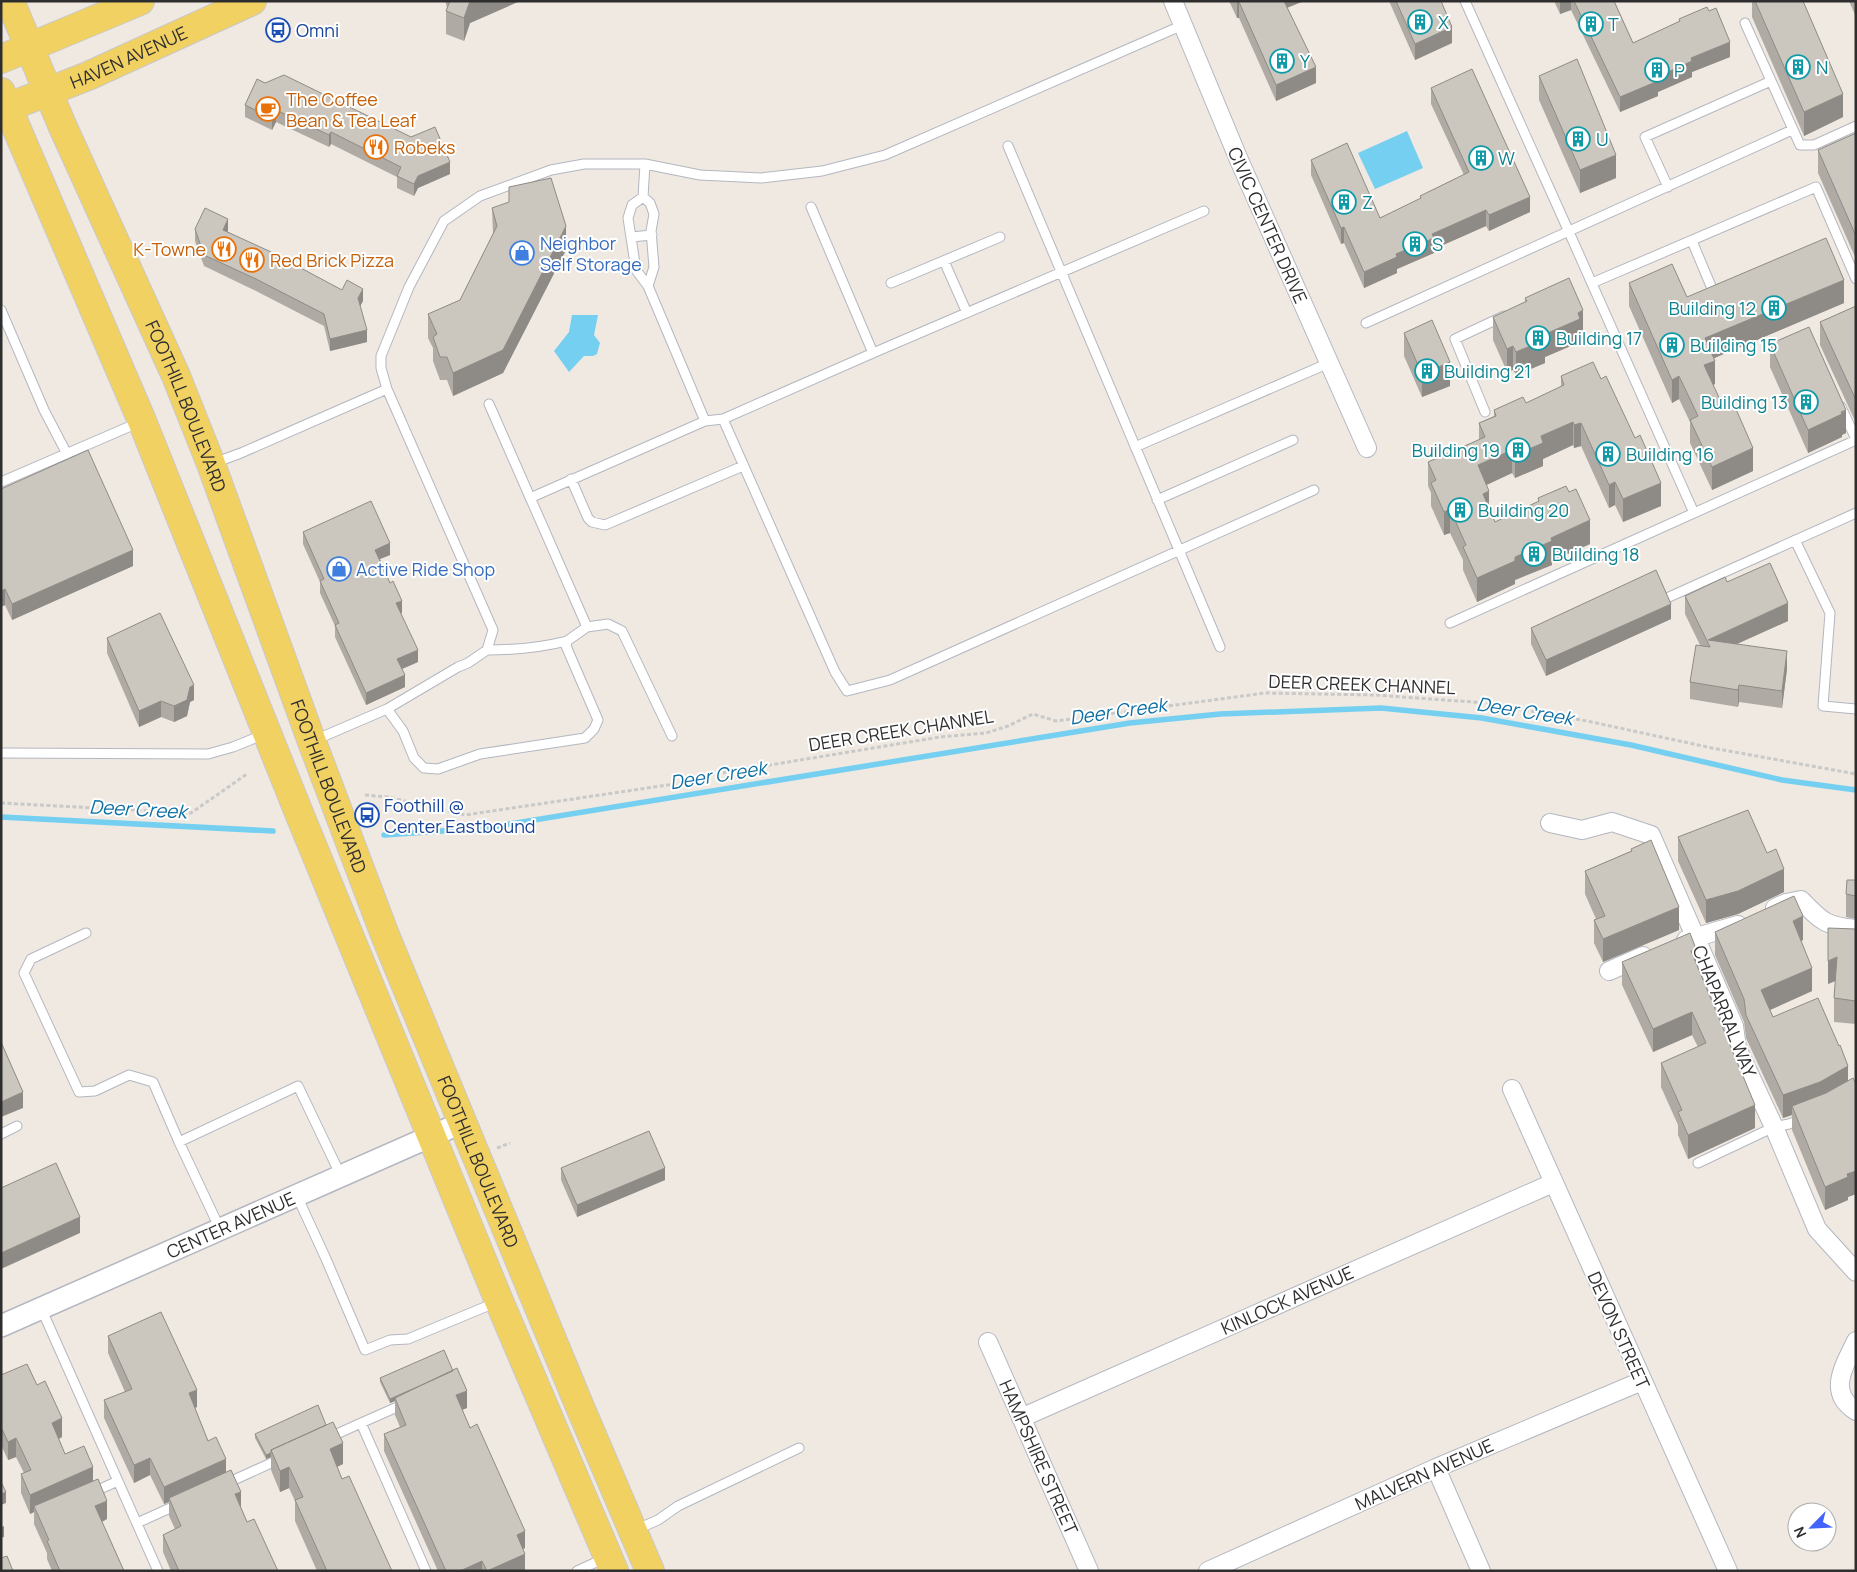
<svg xmlns="http://www.w3.org/2000/svg" width="1857" height="1572" viewBox="0 0 1857 1572" font-family="Manrope,sans-serif">
<rect width="100%" height="100%" fill="#efe9e1"/>
<path fill="#75cff0" d="M1407,131L1423,168L1375,189L1358,153Z
M572,315H598L594,335L600,343L597,354L593,356H584L569,372L554,351L569,332Z"/>
<g fill="none" stroke-linecap="round" stroke-linejoin="round">
<path stroke="#75cff0" stroke-width="5.5" d="M1,817L273,831
M384,835L485,828L1130,723L1220,714L1381,708L1482,718L1631,745L1782,780L1856,790"/>
<g stroke="#b4b7c1" stroke-width="11">
<path id="service" d="M1465,1L1569,232L1694,513
M1745,23L1800,145H1814L1856,126
M1008,146L1220,647
M645,164L643,197L632,205L628,218L636,270L648,286L705,421
M1668,187L1645,137L1771,81
M643,197L650,203L654,214L651,231L654,267L648,286
M811,207L873,353
M631,237L652,235
M1692,241L1713,291L1718,289
M944,261L967,313
M891,283L1000,237
M1592,283L1816,187L1856,279
M1,310L44,410L67,454
M1366,323L1792,130
M489,404L587,627
M1841,407L1856,439
M1485,412L1455,339L1504,316
M723,419L835,672L847,691L890,680L1314,490
M1135,447L1329,363
M214,463L241,453L387,389
M571,479L588,518L592,522L605,525L743,466
M1,482L140,422
M530,498L705,421L723,419L873,353L1204,211
M1157,500L1293,440
M1795,540L1830,613L1823,706L1856,709
M1669,597L1856,513
M1450,623L1856,440
M487,650C516,650 539,648 567,641
M387,709L403,731L414,758L424,768L438,769L480,754L585,738L594,729L598,720L566,646L567,641L587,627L608,624L622,631L672,736
M315,740L387,709L458,667L468,663L487,650L493,630L387,389L381,368V356L409,287L444,221L480,196L551,170L584,164H645L700,175L761,178L822,171L885,155L1183,25
M1,753L208,754L233,747L265,734
M86,933L31,959L24,973L79,1092L95,1091L129,1075L153,1082L179,1142
M1,1134L17,1126
M1698,1163L1774,1127L1789,1124L1803,1119
M297,1196L326,1259L365,1350L390,1340L408,1339L497,1302
M220,1229L179,1142L298,1086L341,1176
M41,1308L158,1571
M361,1423L404,1404
M328,1438L361,1423L426,1571
M225,1484L280,1459
M91,1493L118,1481
M137,1523L179,1504
M635,1530L658,1520L678,1506L799,1448
M577,1571L605,1558"/>
</g>
<g stroke="#b4b7c1" stroke-width="20">
<path id="minor" d="M1173,1L1239,160L1367,448
M1550,823L1582,830L1612,822L1651,835L1734,1026L1737,1048L1774,1127L1817,1229L1856,1272
M1775,908L1786,903L1801,900C1822,922 1826,926 1856,929
M1686,940L1738,925
M1609,971L1643,956
M1512,1089L1728,1571
M1856,1341C1845,1365 1826,1392 1856,1411
M988,1342L1089,1571
M1021,1418L1553,1183
M1436,1468L1481,1571
M1208,1571L1436,1468L1642,1381"/>
</g>
<g stroke="#b4b7c1" stroke-width="24">
<g id="tertiary">
<path id="s1" d="M1,1326L461,1123"/>
</g>
</g>
<g stroke="#c9c9c9" stroke-width="30">
<g id="primary">
<path id="s2" d="M10,1L62,125L176,376L211,464L312,742L385,935L580,1407L650,1571"/>
<path d="M1,59L140,1"/>
<path d="M1,92L142,421L299,813L499,1301L614,1571"/>
<path id="s3" d="M1,110L88,76L252,1"/>
</g>
</g>
<path stroke="#c9c9c9" stroke-width="3" stroke-dasharray="4 2.5" stroke-linecap="butt" d="M365,795L388,797L465,815L681,783L697,777L940,737L986,733L1008,726L1033,714L1056,721L1265,693L1375,695L1487,703L1587,721L1712,748L1856,774
M1,803L191,813L247,774
M497,1148L510,1143"/>
<use href="#service" stroke="#fff" stroke-width="9"/>
<use href="#minor" stroke="#fff" stroke-width="18"/>
<use href="#tertiary" stroke="#fff" stroke-width="21"/>
<use href="#primary" stroke="#f2d163" stroke-width="28"/>
</g>
<path fill="#afaba4" d="M445,1H520L470,23L464,41L446,34V11L447,7Z
M1229,1H1304L1287,8L1316,83L1276,101L1239,18H1237Z
M1389,1H1441L1452,43L1415,60Z
M1554,1H1614L1633,43L1679,22V19L1730,57L1692,72V77L1658,92V96L1620,112L1571,10L1560,14Z
M1752,1H1803L1843,117L1804,136L1752,17Z
M1849,1H1856V17Z
M1539,76L1616,178L1580,193L1539,100Z
M257,79L450,174L418,188L414,196L397,188V177L331,144L329,147L276,122L272,130L245,117V105Z
M1431,88L1530,212L1489,231L1486,226L1434,249V253L1397,269V273L1364,288L1344,243L1341,244L1311,175V160L1380,218L1420,199V196L1464,175L1431,104Z
M1856,133V259L1818,173V150Z
M492,208L566,250L503,373L453,396L447,380H440L433,361V348L428,338V314L460,300L493,234Z
M195,229L228,232L363,301L360,306L367,342L330,351L324,326L256,291L204,266L195,241Z
M1629,283L1687,297L1844,303L1714,358L1715,384L1713,385L1753,471L1712,490L1690,443V422L1679,399L1672,403L1629,306Z
M1525,298L1583,333L1580,335V342L1545,357V363L1516,375L1513,370L1507,372L1493,340V317L1525,302Z
M1856,306V423L1820,345V322Z
M1404,333L1450,386L1422,397L1404,356Z
M1770,344L1846,433L1842,435V437L1808,453L1770,367Z
M1561,376L1661,506L1623,522L1615,505L1609,508L1581,446L1574,448L1573,445L1543,459V466L1515,478L1512,473L1486,485L1489,508L1495,522L1538,502V498L1590,544L1552,561V565L1515,580V584L1477,602L1463,570V560L1450,533L1444,535L1431,506V493L1428,486V462L1479,440V423L1494,416V410L1526,403L1561,387Z
M1,489L133,566L12,620L5,605L1,607Z
M303,532L390,555L380,559L402,613H401L418,662L402,669L405,687L366,705L335,637V626L320,593V582L303,544Z
M1727,582L1788,621L1737,644L1787,669L1782,708L1739,702L1738,707L1690,699V682L1700,645L1685,614V596Z
M1671,619L1546,676L1531,644V628Z
M107,638L194,700L190,702L187,716L174,722L161,717L139,727L107,653Z
M1678,837L1767,853L1784,892L1738,914L1706,923L1678,861Z
M1631,849L1679,930L1603,962L1594,943V920L1596,919L1585,894V871L1631,851Z
M1856,880V919L1846,917V894Z
M1856,929V1024L1834,1022V998L1836,981L1828,984Z
M1715,932L1803,940L1801,941L1812,991L1770,1010L1773,1017L1848,1080L1856,1084V1194L1848,1197V1200L1825,1210L1792,1130V1115L1783,1118L1746,1038L1744,1022L1715,955Z
M1622,962L1696,965L1755,1128L1688,1159L1678,1135V1125L1661,1087V1063L1698,1047L1692,1035L1653,1052L1622,985Z
M561,1168L665,1180L577,1217L561,1180Z
M108,1336L197,1407L195,1408L208,1441L226,1472L247,1522L278,1571H171L163,1552V1535L175,1529L169,1516V1502L164,1504L150,1475L134,1483L104,1418V1400L125,1392L108,1353Z
M1,1375L62,1437L59,1439L65,1454L93,1481L107,1519L102,1522L124,1571H52L47,1559V1553L34,1524V1512L30,1514L21,1493V1474L24,1473L16,1457L8,1460L1,1445Z
M380,1378L467,1408L462,1410L525,1548L523,1549L525,1570L438,1571L384,1451V1434L400,1427L395,1415V1401L390,1403L380,1382Z
M255,1434L343,1464L337,1467L342,1479L392,1571H317L295,1521V1501L289,1488L280,1492L271,1470V1457L266,1459L255,1438Z"/>
<path fill="#8e8b86" d="M470,1H520L470,23L464,41V18Z
M1281,1H1304L1281,10Z
M1560,1H1571V10L1560,14Z
M1237,2H1239V18H1237Z
M1452,27V43L1415,60V44Z
M1730,42V57L1692,72V77L1658,92V96L1620,112V97L1691,58Z
M1316,67V83L1276,101V85Z
M1843,94V117L1804,136V112Z
M276,110V122L272,130V118Z
M331,132V144L329,147V135Z
M1616,155V178L1580,193V170Z
M450,162V174L418,188L414,196V184L418,176Z
M1530,197V212L1489,231V215Z
M1486,210V226L1434,249V253L1397,269V273L1364,288V272L1432,234Z
M228,219V231L223,241V230Z
M566,226V250L503,373L453,396V373Z
M1344,227V243L1341,244V228Z
M1844,280V303L1705,362V338Z
M363,289V301L358,310V298Z
M1583,310V333L1580,335V342L1545,357V363L1516,375V352Z
M367,330V342L330,351V339Z
M1513,346V370L1507,372V349Z
M1715,361V384L1704,389V365Z
M1450,362V386L1422,397V374Z
M1679,376V399L1672,403V380Z
M2,377V393L1,394V378Z
M1846,410V433L1842,435V437L1808,453V430Z
M1573,422V445L1543,459V466L1515,478V455L1541,436Z
M1581,423V446L1574,448V425Z
M1753,448V471L1712,490V467Z
M1512,450V473L1478,489V465Z
M1615,482V505L1609,508V485Z
M1661,483V506L1623,522V499Z
M1489,491V515L1483,494Z
M1450,509V533L1444,535V512Z
M1590,520V544L1552,561V565L1515,580V584L1477,602V578L1551,538Z
M390,543V555L375,561V550Z
M133,550V566L12,620V604Z
M5,589V605L1,607V591Z
M402,601V613L396,615V603Z
M1788,603V621L1710,656V647L1708,640Z
M1671,604V619L1546,676V660Z
M418,650V662L397,671V659Z
M1787,651V669L1782,708V691Z
M405,675V687L366,705V693Z
M194,685V700L190,702L187,716L174,722V706L190,687Z
M1739,685V702L1738,707V690Z
M161,701V717L139,727V711Z
M1784,869V892L1738,914L1706,923V900Z
M1679,907V930L1603,962V939Z
M1803,916V940L1793,944V921Z
M1696,949V972L1691,951Z
M1837,957V980L1828,984V961Z
M1812,968V991L1761,1014V990Z
M1692,1012V1035L1653,1052V1029Z
M1848,1066V1089L1792,1106V1115L1783,1118V1095Z
M23,1092V1108L1,1117V1102Z
M1755,1105V1128L1688,1159V1135Z
M665,1168V1180L577,1217V1205Z
M1856,1171V1194L1848,1197V1200L1825,1210V1187L1847,1174Z
M80,1217V1233L1,1269V1253Z
M453,1376L395,1398V1401L390,1403V1399Z
M197,1390V1407L189,1410V1393Z
M467,1391V1408L456,1412V1395Z
M62,1418V1437L52,1442V1423Z
M16,1438V1457L8,1460V1442Z
M343,1443V1464L330,1470V1449Z
M271,1453V1457L266,1459V1455Z
M150,1458V1475L134,1483V1465Z
M226,1459V1476L169,1498V1502L164,1504V1487Z
M93,1467V1485L34,1506V1512L30,1514V1495Z
M289,1467V1488L280,1492V1471Z
M6,1492V1503L1,1505V1494Z
M241,1492V1509L235,1494Z
M107,1501V1519L95,1525V1506Z
M4,1526V1537L1,1538V1527Z
M525,1531V1548L517,1552V1535Z
M525,1554V1570L487,1571Z
M482,1561V1571H460Z"/>
<path fill="#cbc7bf" stroke="#8e8b86" d="M450,1H470L464,18L446,11Z
M1237,1H1284L1316,67L1276,85L1239,2H1237Z
M1396,1H1441L1452,27L1415,44Z
M1574,1H1614L1633,43L1680,21L1679,19L1707,7L1709,11L1716,8L1730,42L1691,58L1692,61L1657,77L1658,81L1620,97Z
M1755,1H1803L1843,94L1804,112Z
M1577,59L1616,155L1580,170L1539,76Z
M1472,69L1530,197L1489,215L1486,210L1432,234L1434,238L1396,254L1397,257L1364,272L1344,227L1341,228L1311,160L1347,143L1380,218L1421,198L1420,196L1469,172L1431,88Z
M284,75L411,137L435,127L450,162L418,176L414,184L397,176L401,167L331,132L329,135L276,110L272,118L245,105L257,79L265,83Z
M1856,133V236L1818,150Z
M551,178L566,226L503,350L453,373L447,357H440L433,337L437,334L428,314L460,300L497,226L492,208L509,202V187Z
M205,208L228,219L223,230L269,251L342,290L347,280L363,289L358,298L367,330L330,339L324,314L256,279L204,255L195,229Z
M1826,238L1844,280L1705,338L1715,361L1704,365L1722,404L1732,400L1753,448L1712,467L1690,420L1698,416L1679,376L1672,380L1629,283L1672,264L1687,297Z
M1569,278L1583,310L1578,313L1580,319L1543,335L1545,340L1516,352L1513,346L1507,349L1493,317L1527,301L1525,298Z
M1856,306V400L1820,322Z
M1432,320L1450,362L1422,374L1404,333Z
M1809,327L1846,410L1841,412L1842,414L1808,430L1770,344Z
M1593,362L1601,379L1606,376L1635,438L1640,435L1661,483L1623,499L1615,482L1609,485L1581,423L1574,425L1573,422L1541,436L1543,443L1515,455L1512,450L1478,465L1489,491L1483,494L1495,522L1539,501L1538,498L1566,486L1569,492L1576,489L1590,520L1551,538L1552,541L1515,557V561L1477,578L1463,547L1466,545L1450,509L1444,512L1431,483L1436,480L1428,462L1485,437L1479,423L1496,416L1494,410L1523,397L1526,403L1564,385L1561,376Z
M88,450L133,550L12,604L5,589L1,591V489Z
M371,501L390,543L375,550L390,583L393,581L402,601L396,603L418,650L397,659L405,675L366,693L335,625L339,623L320,581L324,579L303,532Z
M1770,563L1788,603L1708,640L1787,651L1782,691L1739,685L1738,690L1690,682L1696,645L1710,647L1685,596L1725,577L1727,582Z
M1656,570L1671,604L1546,660L1531,628Z
M160,613L194,685L190,687L187,700L174,706L161,701L139,711L107,638Z
M1748,810L1767,853L1776,849L1784,869L1738,891L1706,900L1678,837Z
M1651,840L1679,907L1603,939L1594,920L1605,916L1585,871L1632,851L1631,849Z
M1847,880H1856V896L1846,894Z
M1794,896L1803,916L1793,921L1812,968L1761,990L1773,1017L1818,998L1839,1046L1840,1045L1848,1066L1820,1082L1783,1095L1746,1015L1744,999L1715,932Z
M1828,928L1856,929V1001L1834,998L1837,957L1828,961Z
M1690,933L1696,949L1691,951L1755,1105L1688,1135L1678,1112L1682,1110L1661,1063L1706,1043L1692,1012L1653,1029L1622,962Z
M1,1042L23,1092L1,1102Z
M1853,1078L1856,1084V1171L1847,1174L1848,1177L1825,1187L1792,1106L1826,1093Z
M649,1131L665,1168L577,1205L561,1168Z
M56,1163L80,1217L1,1253V1188Z
M161,1312L197,1390L189,1393L208,1441L216,1437L226,1459L164,1487L150,1458L134,1465L104,1400L132,1389L108,1336Z
M444,1350L453,1371L390,1399L380,1378Z
M27,1364L37,1385L45,1381L62,1418L52,1423L65,1454L84,1446L93,1467L30,1495L21,1474L31,1470L16,1438L8,1442L1,1427V1375Z
M457,1368L467,1391L456,1395L470,1428L477,1424L525,1531L517,1535L525,1554L487,1571L482,1561L460,1571H446L384,1434L406,1425L395,1398Z
M318,1405L326,1425L271,1450V1453L266,1455L255,1434Z
M333,1422L343,1443L330,1449L342,1479L349,1476L392,1571H327L295,1500L303,1497L289,1467L280,1471L271,1450Z
M231,1470L241,1492L235,1494L247,1522L254,1519L278,1571H179L163,1535L181,1526L169,1498Z
M98,1479L107,1501L95,1506L124,1571H60L47,1541L49,1540L34,1506Z
M1,1482L6,1492L1,1494Z
M7,1556L13,1571H1V1558Z"/>
<defs>
<g id="building-ring" transform="scale(1.25)"><circle r="9.5" fill="#fff" stroke="#0f9aa8" stroke-width="1.5"/><path d="M-4-6H4V6H1V3H-1V6H-4ZM-2.5-4.3h1.7v1.8h-1.7ZM.8-4.3h1.7v1.8H.8ZM-2.5-1h1.7V.8h-1.7ZM.8-1h1.7V.8H.8Z" fill="#0f9aa8"/></g>
<g id="bus-ring" transform="scale(1.25)"><circle r="9.5" fill="#fff" stroke="#1a4fb4" stroke-width="1.5"/><path d="M-5-6H5V4H4V6H2V4H-2V6H-4V4H-5ZM-3.5-4V0h7V-4ZM-3.5 1.2v1.5H-2V1.2ZM2 1.2v1.5H3.5V1.2Z" fill="#1a4fb4"/></g>
<g id="cafe-ring" transform="scale(1.25)"><circle r="9.5" fill="#fff" stroke="#e8710a" stroke-width="1.5"/><path d="M-5.5-4.5H6V0H3Q3 3.5 0 3.5H-2.5Q-5.5 3.5-5.5 0ZM3-3.2v2h1.7v-2ZM-6 4.5H4V6H-6Z" fill="#e8710a"/></g>
<g id="restaurant-ring" transform="scale(1.25)"><circle r="9.5" fill="#fff" stroke="#e8710a" stroke-width="1.5"/><path d="M-5-6h1v4h1v-4h1v4h1v-4h1v5L-1.5 .5V6h-2V.5L-5-1ZM5-6V6H3V1.5H1.5Q1.5-4 5-6Z" fill="#e8710a"/></g>
<g id="shop-ring" transform="scale(1.25)"><circle r="9.5" fill="#fff" stroke="#3f7fe0" stroke-width="1.5"/><path d="M-5-2.5h2.3a2.7 3.5 0 0 1 5.4 0H5L5.5 6h-11ZM-1.5-2.5h3a1.5 2.3 0 0 0-3 0Z" fill="#3f7fe0"/></g>
</defs>
<g fill-rule="evenodd">
<use href="#building-ring" x="1420" y="22"/>
<use href="#building-ring" x="1591" y="24"/>
<use href="#bus-ring" x="278" y="30"/>
<use href="#building-ring" x="1282" y="61"/>
<use href="#building-ring" x="1798" y="67"/>
<use href="#building-ring" x="1657" y="70"/>
<use href="#cafe-ring" x="268" y="109"/>
<use href="#building-ring" x="1578" y="139"/>
<use href="#restaurant-ring" x="376" y="147"/>
<use href="#building-ring" x="1481" y="158"/>
<use href="#building-ring" x="1344" y="202"/>
<use href="#building-ring" x="1415" y="244"/>
<use href="#restaurant-ring" x="224" y="249"/>
<use href="#shop-ring" x="522" y="253"/>
<use href="#restaurant-ring" x="252" y="260"/>
<use href="#building-ring" x="1774" y="308"/>
<use href="#building-ring" x="1538" y="338"/>
<use href="#building-ring" x="1672" y="345"/>
<use href="#building-ring" x="1427" y="371"/>
<use href="#building-ring" x="1806" y="402"/>
<use href="#building-ring" x="1518" y="450"/>
<use href="#building-ring" x="1608" y="454"/>
<use href="#building-ring" x="1460" y="510"/>
<use href="#building-ring" x="1534" y="554"/>
<use href="#shop-ring" x="339" y="569"/>
<use href="#bus-ring" x="367" y="815"/>
</g>
<g text-anchor="middle" dominant-baseline="central" stroke-width="4" stroke-linejoin="round" paint-order="stroke">
<g font-size="18" fill="#0d838f" stroke="#fff" text-anchor="start">
<text x="1438" y="22">X</text>
<text x="1608" y="24">T</text>
<text x="1300" y="61">Y</text>
<text x="1816" y="67">N</text>
<text x="1674" y="70">P</text>
<text x="1596" y="139">U</text>
<text x="1498" y="158">W</text>
<text x="1362" y="202">Z</text>
<text x="1432" y="244">S</text>
<text x="1756" y="308" text-anchor="end">Building 12</text>
<text x="1556" y="338">Building 17</text>
<text x="1690" y="345">Building 15</text>
<text x="1444" y="371">Building 21</text>
<text x="1788" y="402" text-anchor="end">Building 13</text>
<text x="1500" y="450" text-anchor="end">Building 19</text>
<text x="1626" y="454">Building 16</text>
<text x="1478" y="510">Building 20</text>
<text x="1552" y="554">Building 18</text>
</g>
<g font-size="18" fill="#164399" stroke="#fff" text-anchor="start">
<text x="296" y="30">Omni</text>
<text x="384" y="805">Foothill @<tspan x="384" dy="21">Center Eastbound</tspan></text>
</g>
<g font-size="18" fill="#2e2e2e" stroke="#fff">
<text stroke="none"><textPath href="#s3" startOffset="138">HAVEN AVENUE</textPath></text>
<text transform="translate(1268 225) rotate(66)">CIVIC CENTER DRIVE</text>
<text stroke="none"><textPath href="#s2" startOffset="442">FOOTHILL BOULEVARD</textPath></text>
<text transform="translate(1362 684) rotate(2)">DEER CREEK CHANNEL</text>
<text transform="translate(901 730) rotate(-9)">DEER CREEK CHANNEL</text>
<text stroke="none"><textPath href="#s2" startOffset="848">FOOTHILL BOULEVARD</textPath></text>
<text transform="translate(1725 1011) rotate(68)">CHAPARRAL WAY</text>
<text stroke="none"><textPath href="#s2" startOffset="1252">FOOTHILL BOULEVARD</textPath></text>
<text stroke="none"><textPath href="#s1" startOffset="251">CENTER AVENUE</textPath></text>
<text transform="translate(1287 1300) rotate(-24)">KINLOCK AVENUE</text>
<text transform="translate(1619 1330) rotate(66)">DEVON STREET</text>
<text transform="translate(1039 1457) rotate(66)">HAMPSHIRE STREET</text>
<text transform="translate(1424 1474) rotate(-24)">MALVERN AVENUE</text>
</g>
<g font-size="18" fill="#c56008" stroke="#fff" text-anchor="start">
<text x="286" y="99">The Coffee<tspan x="286" dy="21">Bean &amp; Tea Leaf</tspan></text>
<text x="394" y="147">Robeks</text>
<text x="206" y="249" text-anchor="end">K-Towne</text>
<text x="270" y="260">Red Brick Pizza</text>
</g>
<g font-size="18" fill="#366cbe" stroke="#fff" text-anchor="start">
<text x="540" y="243">Neighbor<tspan x="540" dy="21">Self Storage</tspan></text>
<text x="356" y="569">Active Ride Shop</text>
</g>
<g font-size="19" font-style="italic" fill="#0d6fa3" stroke="#fff">
<text transform="translate(1118 711) rotate(-8)">Deer Creek</text>
<text transform="translate(1525 711) rotate(9)">Deer Creek</text>
<text transform="translate(718 775) rotate(-9)">Deer Creek</text>
<text transform="translate(138 809) rotate(3)">Deer Creek</text>
</g>
</g>
<rect width="1857" height="1572" fill="none" stroke="#2e2e2e" stroke-width="5"/>
<g transform="translate(1812 1527) rotate(246)"><circle r="24" fill="#ffffff" stroke="#ababab"/>
<path d="M0-4L9 19L0 12L-9 19Z" fill="#4264fb"/>
<text y="-8" font-size="14" font-weight="bold" text-anchor="middle" fill="#2e2e2e">N</text>
</g>
</svg>
